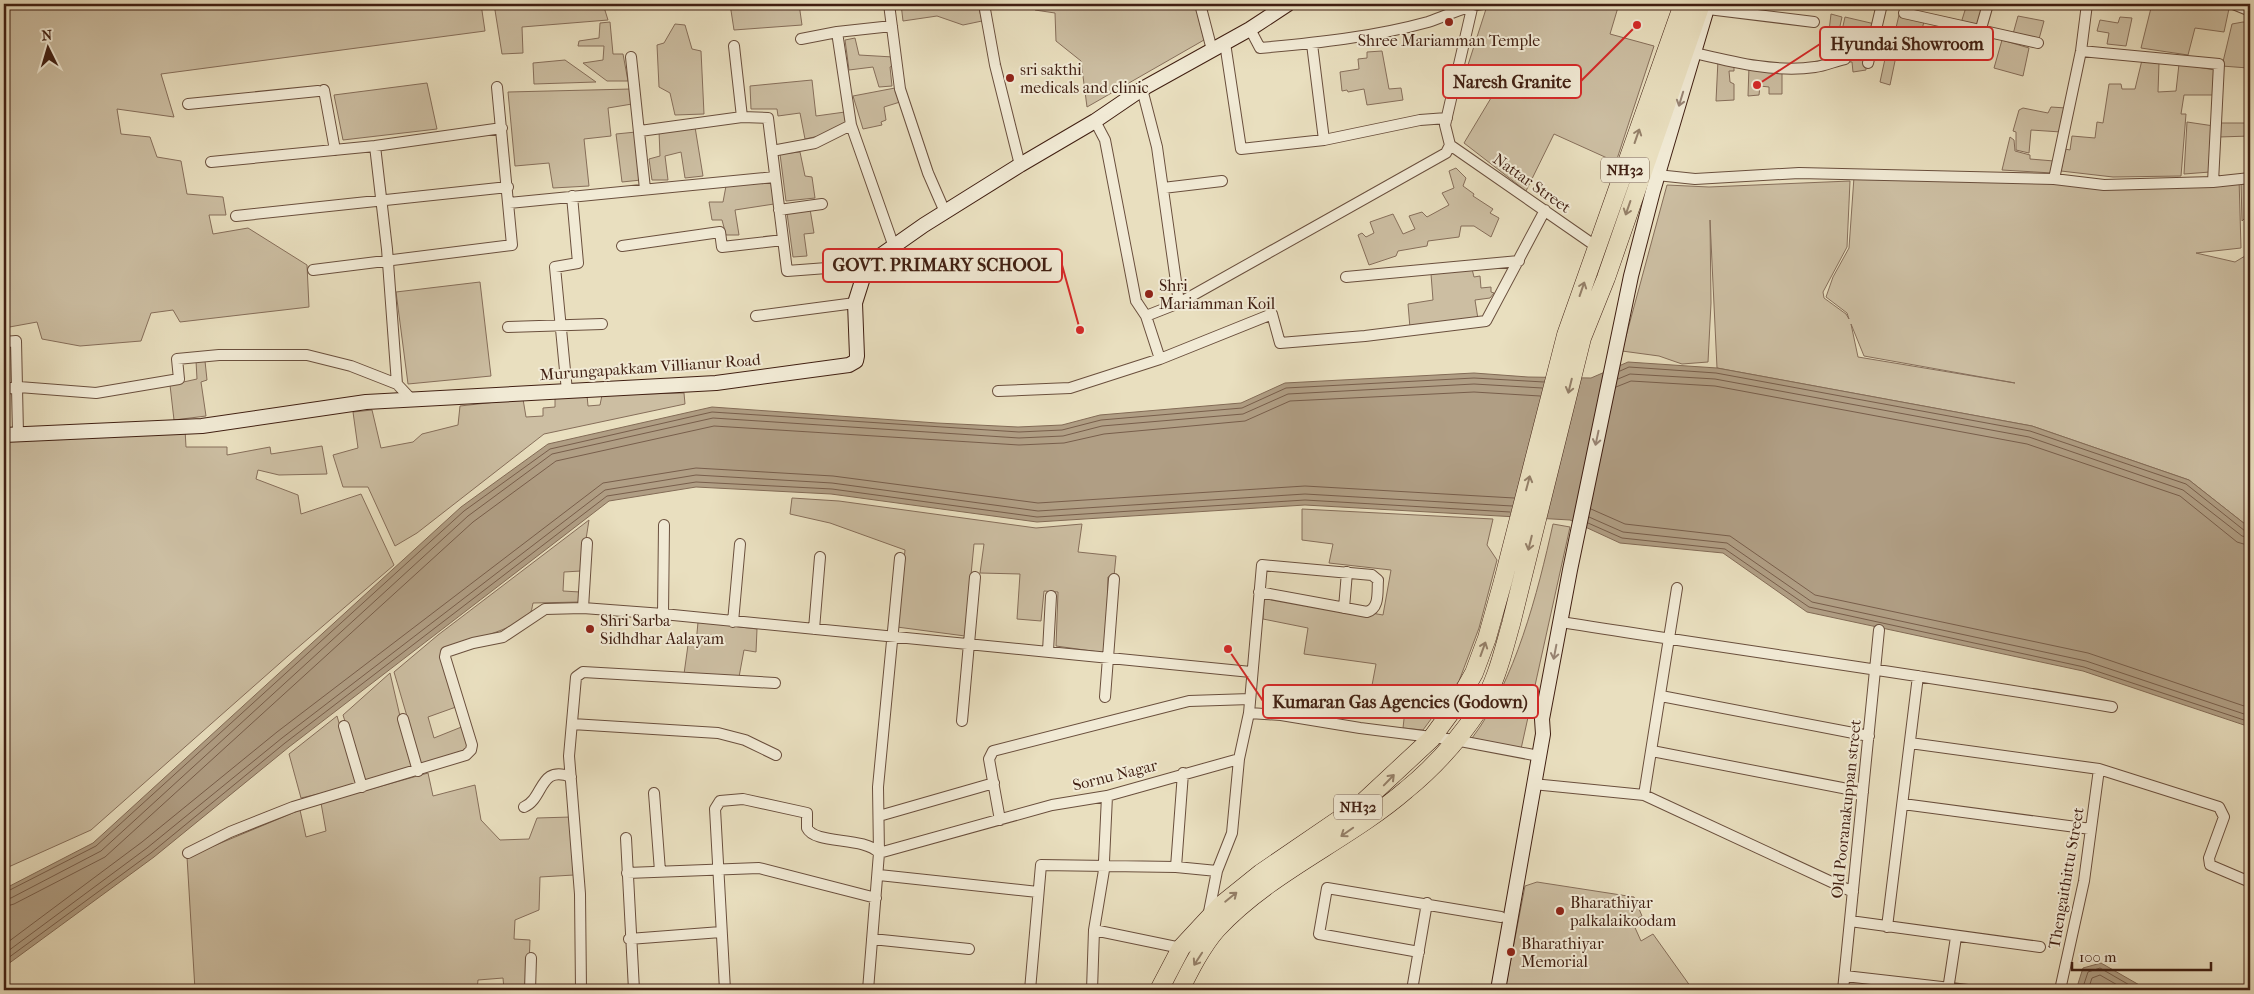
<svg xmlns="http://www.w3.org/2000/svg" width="2254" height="994" viewBox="0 0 2254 994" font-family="'IM FELL French Canon',serif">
<rect width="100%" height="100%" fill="#e9dfbf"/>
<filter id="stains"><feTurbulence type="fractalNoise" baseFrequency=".004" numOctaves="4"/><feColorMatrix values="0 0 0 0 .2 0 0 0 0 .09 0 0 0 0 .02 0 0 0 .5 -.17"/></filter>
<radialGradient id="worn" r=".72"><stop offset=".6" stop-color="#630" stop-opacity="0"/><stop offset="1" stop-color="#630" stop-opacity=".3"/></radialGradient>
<path fill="#ccbea2" stroke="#866e5a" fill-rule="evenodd" d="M4,4H481L485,31L161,74L174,117L117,109L121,134L150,137L157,157L181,161L187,194L223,197L226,215H209L213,234L248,228L307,265L309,307L180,322L173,310L151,313L141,341L80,346L42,339L37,322L4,328Z
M494,4H603L608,20L522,27L523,53L502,54Z
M730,4H799L802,25L734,30Z
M901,4H978L982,21L963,25L937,16L903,21Z
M1034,4H1195L1204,40L1087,107L1081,61L1056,41L1055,13L1035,10Z
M1491,4H1619L1610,34L1654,46L1616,162L1554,134L1526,191L1464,143L1503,78L1467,68L1486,9Z
M1967,4H1986L1979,29L1961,23Z
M2152,4H2230L2224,32L2195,28L2188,55L2141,48Z
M1831,14L1842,17L1838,35L1845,40L1843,55L1827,58V44H1833L1834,31H1829Z
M1899,15L1924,22L1916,49L1901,44L1903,36L1895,32Z
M2018,16L2044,21L2039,39L2013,34Z
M1845,17L1875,24L1866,56V70L1853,72L1852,62H1845L1846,39L1841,35Z
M2120,17L2132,18L2126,46L2107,44L2109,33L2097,31L2100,20L2118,23Z
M610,22L613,54H623L628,81H607L583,63L603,60L604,46H578L579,41L599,38L600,23Z
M2243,22L2250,23V85L2245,84L2248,68L2222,66L2232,24Z
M675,24L685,25L692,49L701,51L704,114L675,115L670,93L659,87L657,45L664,43Z
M1879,31L1900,37L1890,85L1880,82L1888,45L1877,42Z
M855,38L859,55L893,57L894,65L890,67L892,86L879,87L873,67L849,70L845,40Z
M2002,40L2029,48L2023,76L1994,68Z
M1382,51L1389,89L1401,88L1403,100L1367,105L1364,89L1348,92L1347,90L1342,91L1340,72L1359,69L1358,59L1367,58V52Z
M565,60L596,82L534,84L533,63Z
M1718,60L1734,64V71H1729L1730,82L1734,84V100L1716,101Z
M2142,60L2159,63L2158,92L2176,91L2179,64L2215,70L2213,95H2184L2181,114H2186L2181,176L2113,177L2061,171L2065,149L2070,150L2072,136L2095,138L2097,122L2103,123L2109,84H2121L2122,89H2135Z
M1749,66L1782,69V94H1769V87L1760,86L1759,95L1748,96Z
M812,80L816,116L845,112L847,124L819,136L805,139L800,113L778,116L777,109H751L750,86Z
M427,83L437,129L343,140L334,95Z
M895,88L900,102L884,107L886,120L881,122L882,125L863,129L853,96Z
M631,89L632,104L608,108L611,136L584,139L589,186L553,188L549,163L515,166L508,92Z
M2051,107L2066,108L2061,132L2031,130L2029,153L2016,150V132L2013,131L2019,110L2023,108L2048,113Z
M2187,122L2214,126L2210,172L2184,174Z
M2219,123H2250V136L2219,137Z
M695,127L703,176L685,178L681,152L665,156L668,180H652L649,159L660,156L659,131Z
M636,132L641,180L622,182L616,134Z
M2010,137L2014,140L2015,151L2030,155V159L2054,161L2052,173L2002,170Z
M800,152L805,176L812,177L815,198L786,201L780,154Z
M1456,168L1466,178L1463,186L1474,194L1473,196L1493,209L1490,213L1499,218L1491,237L1474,226H1461L1459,237L1428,241L1427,246L1398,251L1396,256L1369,265L1358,235L1362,233L1366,237L1374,233L1370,222L1393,214L1403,234L1415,229L1409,216L1422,212L1427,217L1449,205L1442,193L1454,188L1449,171Z
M1854,177L2104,185L2239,178L2241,248L2196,253L2235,262L2250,253V528L2189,480L2032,426L1717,368L1710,220L1711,303L1708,362L1682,364L1659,356L1622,351L1667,185L1709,187L1850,181L1847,247L1823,292L1824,298L1846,314L1849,319L1847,313L1826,297L1833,277L1849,248ZM1851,324L1864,356L2015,383L1858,357Z
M771,180L774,204L735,210L739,235H726L722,220H712L709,202H723L726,186Z
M2241,182H2250V213L2242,221Z
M810,209L814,233L804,234L807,256L793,257L787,213Z
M1472,269L1474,277L1480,276L1481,288L1491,287V292L1494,293L1490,298L1475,300L1478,319L1410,328L1408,304L1433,300L1431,274Z
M480,282L491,376L408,384L396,292Z
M196,361H205L207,380L201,382L206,416L174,420L170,385L197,379Z
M684,393L685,404L544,434L417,533L395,546L368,487H343L333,455L358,448L353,412L372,410L381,448L413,442L422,434L458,425L460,406L523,399L526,417L543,416V408L555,407V396L587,395L588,406L600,405L602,395Z
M185,429L186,447H227V455L270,447L271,454L322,446L327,474L279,475L258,470L256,479L298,495L301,514L361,494L394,565L288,656L91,830L4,869L5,437Z
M792,498L839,501L1036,528L1082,524L1078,552L1116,556L1114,576L1108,577L1106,653L1056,646L1058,592L1044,591L1041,621L1017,619L1020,574L980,573L984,544H974L965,636L897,627L905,550L830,523L790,514Z
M1302,509L1493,519L1487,545L1497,560L1479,628L1459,681L1423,730L1403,728L1406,701L1370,696L1376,664L1304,654L1308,628L1263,619L1264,595L1383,615L1391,570L1329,563L1333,544L1302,540Z
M589,520L581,571L564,572L563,591L580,592V602L533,603C532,607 532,612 529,614C517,629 464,642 445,648L456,707L428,717L434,738L464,726L468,749L421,764L394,672L438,635Z
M1553,524L1570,527L1521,749L1472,738C1515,682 1538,592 1553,524Z
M698,622L757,629L756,652L744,650L739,677L684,674L688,645L696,644Z
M390,673L412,768L364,781L343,715Z
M337,716L357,785L301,798L289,754Z
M428,773L433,796L475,785L481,820L500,840L529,839L537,818L571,817L574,875L540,877L539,910L515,920L514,939L530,940L528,990H504L503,978L478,980L477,990H195L187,857L300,810L306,837L326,831L321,803Z
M1537,882L1634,897L1642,916L1632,921L1641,941L1653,934L1693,990H1505L1525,886Z"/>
<path fill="#b09e84" stroke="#836b56" d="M1628,362L1717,368L2032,426L2189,480L2250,528V727L2083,671L1807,612L1723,553L1620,543L1570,520L1305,505L1037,522L831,494L696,487L609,501L289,747L154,857L4,967V889L93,843L461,507L548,444L712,407L937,423L1018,427L1062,425L1100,415L1241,403L1285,383L1474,373L1528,377L1591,378Z
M2101,963L2148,990H2076L2083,968Z"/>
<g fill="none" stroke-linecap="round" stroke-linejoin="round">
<path stroke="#785e4b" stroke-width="1" d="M1620,371L1629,367L1716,373L2030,431L2186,484L2245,531L2250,532
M1618,379L1630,374L1715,379L2029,437L2183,490L2242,536L2250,538
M1616,387L1631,381L1715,386L2027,444L2180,496L2237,542L2250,546
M1591,509L1625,524L1730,536L1815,595L2088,653L2250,708
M1589,517L1623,532L1727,543L1812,602L2086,661L2250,716
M1588,523L1622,538L1725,549L1809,607L2084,667L2250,722
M4,893L96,846L464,511L550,449L712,412L1019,432L1062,430L1101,420L1242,408L1286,388L1474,378L1544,382
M4,899L11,898L101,851L468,516L552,454L713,418L1019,438L1063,436L1102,426L1243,414L1288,394L1474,384L1542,388
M4,907L14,904L105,857L473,522L556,461L714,426L1019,445L1064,443L1104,434L1245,421L1290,401L1474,392L1540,396
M4,945L142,842L277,732L603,483L696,468L833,476L1038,503L1305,486L1514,498
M4,954L147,848L282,738L605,490L696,475L832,483L1038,511L1305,494L1512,506
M4,961L151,853L285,743L607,496L696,482L832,489L1037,517L1305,500L1510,512
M2082,990L2088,972L2100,968L2138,990
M2088,990L2092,978L2100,975L2126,990"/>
<g stroke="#6a4f3d" stroke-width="12">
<path id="street" d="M889,4L900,89L928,173L945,212
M984,4L995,65L1020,165
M1200,4L1212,50
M2233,4L2250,11
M1708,9L1814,22
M1904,13L2038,43
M1250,29L1260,48C1316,43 1374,37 1428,22C1447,16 1464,6 1483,4
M837,32L851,125L894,247
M1980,32L1988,4
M801,39L837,32L892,26
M1225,43L1241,149L1324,140L1420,120L1447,118
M1312,44L1324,140
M734,46L742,117
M2081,51L2219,64L2213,182
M1695,53C1733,62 1776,73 1815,67C1825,66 1835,61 1845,59
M631,57L645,189
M1868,63L1882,4
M1142,89L1157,147L1179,303
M324,90L335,150
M188,104L318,91
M1095,121L1105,140L1136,301L1146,316L1160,359
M640,131L742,117L768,118L787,271L867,265
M1450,145L1597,247
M375,146L387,249L397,384
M772,151L815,143L851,125
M211,162L375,146L502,128
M1657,175L1695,179L1799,173L2054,179L2104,185L2213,182L2250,178
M2054,179L2081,51L2087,4
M1163,188L1222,181
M509,203L775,177
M779,210L822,204
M236,216L508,187
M622,246L720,232L722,247L783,240
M313,270L512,245L497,87
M1346,277L1519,261
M756,316L855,303
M1146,316L1179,303L1446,153L1450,145L1445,125L1473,4
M508,327L602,324
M4,342L16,341L18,434
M4,389L19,387L96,393L179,379L177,359L219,355H307L351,366L397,384L412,400
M567,391L555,267L578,263L572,196
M998,391L1070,388L1160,359L1272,314L1280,343L1365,336L1486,321L1545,210
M1677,588L1644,795L1853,892
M583,608L587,543
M1344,608L1347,572
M663,614L664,525
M733,622L740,544
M1561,622C1744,651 1928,676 2112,707
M814,629L820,557
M1048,651L1051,596
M1661,696L1869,736
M1105,697L1114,579
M1249,713L1262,565L1372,575L1378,580C1377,592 1380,608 1367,612L1259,592
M403,719L418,771
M962,721L975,577
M572,724L718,733L745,740L776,755
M344,726L362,787
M1910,743L2099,769L2219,807L2224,817L2209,858L2210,865L2250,882
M1652,751L1863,792
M1183,773L1176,867L1217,871
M1533,784L1644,795
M654,793L660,871
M1903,804L2091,829
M524,807C544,799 539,764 571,777
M879,816L994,783
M1000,820L989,759L993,751L1189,701L1250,699
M626,838L634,990
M188,853L230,832L293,807L466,755L471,750L472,745L445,657L446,652L473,643L503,637L545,609L583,608L663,614L1251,672
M879,853L878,787L900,558
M627,873L759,868L876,898
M879,875L1038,892
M1208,917L1217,871L1232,833L1239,759
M1850,921L2040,947
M1887,927L1918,676
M1094,930L1181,948
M629,939L721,932
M872,939L969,949
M1419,952L1319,934L1327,888L1501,917
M1845,976L1968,990
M530,990L531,958
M581,990L580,894L569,756L576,677L583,672L775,683
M725,990L715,809L720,801L743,799L807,813V828C815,845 864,836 879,853
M868,990L879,853L1052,805L1107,796L1239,759L1249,713L1281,715L1360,728L1455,740L1539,756
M1030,990L1041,865L1176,867
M1092,990L1094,930L1105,864L1104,861L1107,796
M1412,990L1427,903
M1843,990L1879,630
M1948,990L1956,937
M2060,990L2084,881L2099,769"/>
</g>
<g stroke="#401f12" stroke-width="16">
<path id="secondary" d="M4,435L202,426L366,402L716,383L849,365L856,361L857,356L855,303L867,265L924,225L1020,165L1095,121L1142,89L1250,29L1288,4
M1498,990L1543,734L1542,719L1570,570L1631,276L1653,191L1708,5"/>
</g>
<g stroke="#401f12" stroke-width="19">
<path id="highway" d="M1159,990L1181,948L1220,906L1261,873L1359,806L1431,739L1456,705L1474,673L1487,638L1503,581L1566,335L1683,4
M1180,990C1190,970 1202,946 1217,929C1271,871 1347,841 1406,790C1433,768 1460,738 1479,709C1496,684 1503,652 1511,624L1582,338L1606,278L1701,4"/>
</g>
<use href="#street" stroke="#f1ead5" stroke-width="10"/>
<use href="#secondary" stroke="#f1ead5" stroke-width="14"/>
<use href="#highway" stroke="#e9dfbf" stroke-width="18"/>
</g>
<defs><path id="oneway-shaft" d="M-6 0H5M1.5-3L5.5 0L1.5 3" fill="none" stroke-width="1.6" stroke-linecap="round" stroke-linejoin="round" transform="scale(1.25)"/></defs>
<g stroke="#988474">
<use href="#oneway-shaft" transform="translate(1681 99) rotate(107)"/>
<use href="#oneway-shaft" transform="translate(1597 438) rotate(102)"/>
<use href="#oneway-shaft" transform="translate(1555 652) rotate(101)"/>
</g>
<g stroke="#947f68">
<use href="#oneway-shaft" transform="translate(1637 136) rotate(-71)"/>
<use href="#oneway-shaft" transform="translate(1628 208) rotate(109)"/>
<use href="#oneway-shaft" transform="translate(1582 289) rotate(-71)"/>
<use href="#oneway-shaft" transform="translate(1570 386) rotate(104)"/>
<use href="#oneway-shaft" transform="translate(1528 483) rotate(-75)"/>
<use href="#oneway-shaft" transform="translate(1530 543) rotate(104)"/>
<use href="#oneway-shaft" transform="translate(1483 649) rotate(-70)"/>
<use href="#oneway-shaft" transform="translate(1389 780) rotate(-46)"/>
<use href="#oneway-shaft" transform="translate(1347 832) rotate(145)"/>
<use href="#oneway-shaft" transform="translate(1231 897) rotate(-39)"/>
<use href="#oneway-shaft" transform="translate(1198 959) rotate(123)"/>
</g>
<g fill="#8f2418" stroke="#f1ead5" stroke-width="2">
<circle cx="1449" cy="22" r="5"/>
<circle cx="1010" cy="78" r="5"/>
<circle cx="1149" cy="294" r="5"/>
<circle cx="590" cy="629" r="5"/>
<circle cx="1560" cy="911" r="5"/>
<circle cx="1511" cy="952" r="5"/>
</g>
<g text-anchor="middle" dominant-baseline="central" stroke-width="4" stroke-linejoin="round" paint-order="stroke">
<g fill="#f1ead5" stroke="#755c4c" stroke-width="1">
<rect x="1601" y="157.5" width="48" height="25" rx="4"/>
<rect x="1334" y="794.5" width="48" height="25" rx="4"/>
</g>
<g font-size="15" font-weight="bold" fill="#401f12">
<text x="1625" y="170">NH32</text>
<text x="1358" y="807">NH32</text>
</g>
<g font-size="16" fill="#401f12" stroke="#f1ead5" text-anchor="start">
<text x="1449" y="40" text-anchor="middle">Shree Mariamman Temple</text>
<text x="1020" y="69">sri sakthi<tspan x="1020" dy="18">medicals and clinic</tspan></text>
<text x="1159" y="285">Shri<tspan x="1159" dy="18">Mariamman Koil</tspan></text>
<text x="600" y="620">Shri Sarba<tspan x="600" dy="18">Sidhdhar Aalayam</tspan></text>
<text x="1570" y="902">Bharathiyar<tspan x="1570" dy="18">palkalaikoodam</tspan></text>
<text x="1521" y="943">Bharathiyar<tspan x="1521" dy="18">Memorial</tspan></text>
</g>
<g font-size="16" fill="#401f12" stroke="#f1ead5">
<text transform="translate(1532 183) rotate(35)">Nattar Street</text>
<text transform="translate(650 367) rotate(-4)">Murungapakkam Villianur Road</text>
<text transform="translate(1115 775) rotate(-14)">Sornu Nagar</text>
<text transform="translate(1846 809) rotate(-84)">Old Pooranakuppan street</text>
<text transform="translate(2066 878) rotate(-80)">Thengaithittu Street</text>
</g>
</g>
<path fill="none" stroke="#d62828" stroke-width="2" d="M1757 85L1820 44M1637 25L1581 81M1080 330L1062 265M1228 649L1263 701"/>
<g fill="#d62828" stroke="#f1ead5" stroke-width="2">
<circle cx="1757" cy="85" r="5"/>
<circle cx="1637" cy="25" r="5"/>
<circle cx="1080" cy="330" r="5"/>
<circle cx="1228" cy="649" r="5"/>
</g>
<g fill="#f1ead5" stroke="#d62828" stroke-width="2">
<rect x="1820" y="27" width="173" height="33" rx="5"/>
<rect x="1443" y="65" width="138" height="33" rx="5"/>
<rect x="823" y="249" width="239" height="33" rx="5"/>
<rect x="1263" y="685" width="275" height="33" rx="5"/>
</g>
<g font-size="18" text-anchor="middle" font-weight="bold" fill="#401f12">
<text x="1907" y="50">Hyundai Showroom</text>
<text x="1512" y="88">Naresh Granite</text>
<text x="942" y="271">GOVT. PRIMARY SCHOOL</text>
<text x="1400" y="708">Kumaran Gas Agencies (Godown)</text>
</g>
<rect width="2254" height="994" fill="none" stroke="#e9dfbf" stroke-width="20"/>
<rect x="5" y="5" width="2244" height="984" fill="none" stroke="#401f12" stroke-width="2.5"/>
<rect x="10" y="10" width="2234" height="974" fill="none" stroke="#401f12"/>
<g transform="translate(48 48) rotate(355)" stroke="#f1ead5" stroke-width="4" paint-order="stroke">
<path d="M0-4L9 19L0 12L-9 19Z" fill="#401f12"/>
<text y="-8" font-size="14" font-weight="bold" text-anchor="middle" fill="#401f12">N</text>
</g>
<path d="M2072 962v8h139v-8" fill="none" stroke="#401f12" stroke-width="2.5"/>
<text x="2079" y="962" font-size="15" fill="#401f12" stroke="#f1ead5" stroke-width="4" paint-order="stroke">100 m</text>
<rect width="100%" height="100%" filter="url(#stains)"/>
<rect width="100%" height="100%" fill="url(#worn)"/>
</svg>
